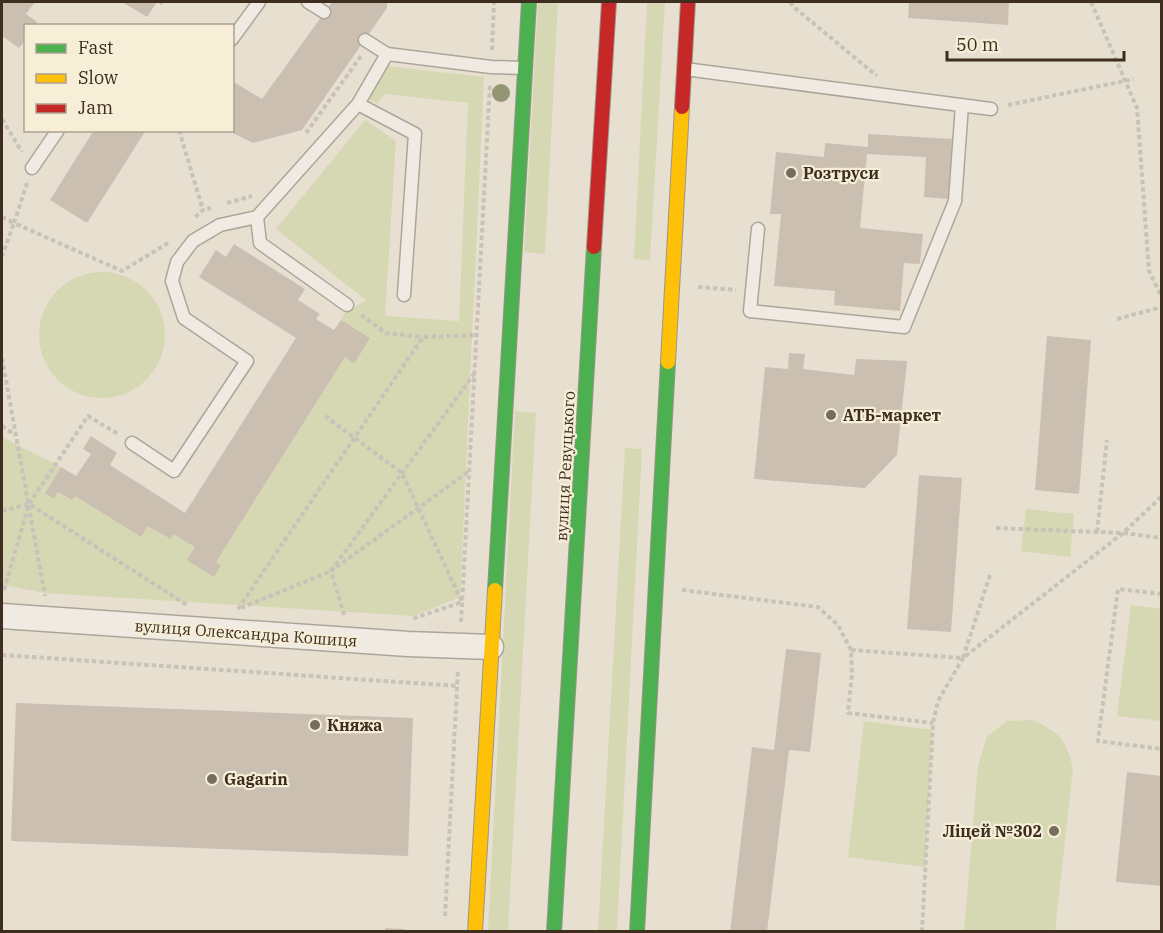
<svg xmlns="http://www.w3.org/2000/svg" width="1163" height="933" viewBox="0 0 1163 933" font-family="'IBM Plex Serif',serif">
<rect width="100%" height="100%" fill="#e7e0d1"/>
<path fill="#d6d7b3" d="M538,2H558L545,254L524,252Z
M647,2H665L650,260L634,259Z
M387,66L484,77L460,597L414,616L45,593L2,585V437L61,467L45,492L54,499L58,492L71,500L75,496L141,537L148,526L169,539L173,534L195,547L188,560L221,565L216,562L345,357L354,363L370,338L341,320L344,314L366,300L276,229L365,120L396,141L385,316L459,321L468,103L385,94L377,104L369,99Z
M39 335a63 63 0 1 1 126 0a63 63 0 1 1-126 0Z
M515,411L536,413L508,931L488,932Z
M625,448L642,449L617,931H598Z
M1026,509L1074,514L1070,557L1021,551Z
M1131,605L1161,609V721L1117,716Z
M1033,720C1060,734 1065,737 1073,768L1055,931H964L978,766L987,736L1007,721Z
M864,721L932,730L925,867L848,857Z"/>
<path fill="#cbbfb2" d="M2,2H35L26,14L37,22L35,26H26V39L19,48L2,36Z
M122,2H164L162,5L157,2L147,17Z
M332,2H387V8L302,130L253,143L227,130H232V81L262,99Z
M909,2H1009L1008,25L908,18Z
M94,130H146L87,223L50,200Z
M868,134L952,139L948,199L924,197L926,157L867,154L860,228L923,234L920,264L904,263L900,311L834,305L835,291L774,286L781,214H770L776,152L824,157L825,143L868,147Z
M234,244L305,289L298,300L320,314L316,319L334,330L341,320L370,338L354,364L345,357L216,562L221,565L214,577L187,560L195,547L173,534L170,539L148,526L141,537L75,496L72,500L58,492L54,499L45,493L61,467L76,476L91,454L83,449L91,436L117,453L110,465L185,513L296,338L199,277L216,250L226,257Z
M1047,336L1091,340L1079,494L1035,490Z
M789,353L805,354L803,369L854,375L856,359L907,361L897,455L865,488L754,479L765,367L788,369Z
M919,475L962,478L951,632L907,629Z
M786,649L821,653L810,752L789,750L767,932H730L752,747L774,750Z
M16,703L413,718L408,856L11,841Z
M1127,772L1162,776V886L1116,882Z
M385,928L405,929V932H385Z"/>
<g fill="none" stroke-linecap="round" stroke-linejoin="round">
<g stroke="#ada599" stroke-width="15">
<path id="lane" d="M308,2L324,12
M232,39L259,2
M365,40L387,54
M685,69L991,109
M358,104L415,134L404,295
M32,168L58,130
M257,217L260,243L347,305
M758,229L750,311L904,327L955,201L962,105
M132,443L174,471L247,361L184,318L172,281L177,262L193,241L220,225L257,217L358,104L387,54L491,67L524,68"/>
</g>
<g stroke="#ada599" stroke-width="27">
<path id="street" d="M2,616L408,644L491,647"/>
</g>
<g stroke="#9c958a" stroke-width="16">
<path id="fast" d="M495,590L529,2
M554,932L594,247
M637,932L668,362"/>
</g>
<g stroke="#9c958a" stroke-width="16">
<path id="slow" d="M668,362L682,107
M475,932L495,590"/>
</g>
<g stroke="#9c958a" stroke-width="16">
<path id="jam" d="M682,107L688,2
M594,247L609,2"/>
</g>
<path stroke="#c8c2b9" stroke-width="4" stroke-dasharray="4.5 3" stroke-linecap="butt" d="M790,2L795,8L877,76
M1091,2L1137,108L1149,271L1162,297
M492,50L494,2
M1008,105L1134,79
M2,119L22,152
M179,130L203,210
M306,133L361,56
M27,183L14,223L122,271L168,243
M227,203L252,196
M2,217L14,223L2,256
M195,217L203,210L211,208
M698,287L736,290
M361,315L386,333L423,337
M1117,319L1162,307
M2,358L45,596
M325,416L402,473L462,602L412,619
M2,426L15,435
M2,511L29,504L187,605
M996,528L1123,533L1162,538
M1097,532L1107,440
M4,590L29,504L88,416L118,434
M682,590L818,607L838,625L851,650L852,674L848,713L933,723
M1162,594L1118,589L1098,741L1162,749
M241,608L331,571L474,374
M238,609L423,337L476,335
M344,615L331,571L468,472
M461,622L490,84
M851,650L963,658L991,572
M2,655L458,686
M445,916L458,669
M922,932L933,723L938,701L963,658L1123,533L1162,496"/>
<use href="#lane" stroke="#efebe3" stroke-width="12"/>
<use href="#street" stroke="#efebe3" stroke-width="24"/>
<use href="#fast" stroke="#4caf50" stroke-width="14"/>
<use href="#slow" stroke="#ffc107" stroke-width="14"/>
<use href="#jam" stroke="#c62828" stroke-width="14"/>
</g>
<circle fill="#929673" cx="501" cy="93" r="9"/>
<g fill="#786c5e" stroke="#f7eed8" stroke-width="2">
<circle cx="791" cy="173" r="6"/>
<circle cx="831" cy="415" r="6"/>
<circle cx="315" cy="725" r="6"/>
<circle cx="212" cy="779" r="6"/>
<circle cx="1054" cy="831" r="6"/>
</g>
<g text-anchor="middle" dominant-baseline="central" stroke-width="4.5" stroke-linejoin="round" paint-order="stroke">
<g font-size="16" font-weight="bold" fill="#3d2e20" stroke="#f7eed8" text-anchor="start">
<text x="803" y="173">Розтруси</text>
<text x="843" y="415">АТБ-маркет</text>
<text x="327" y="725">Княжа</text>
<text x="224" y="779">Gagarin</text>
<text x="1042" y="831" text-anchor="end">Ліцей №302</text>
</g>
<g font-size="16" fill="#3d2e20" stroke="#f7eed8">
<text transform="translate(565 466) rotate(-87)">вулиця Ревуцького</text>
<text transform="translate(246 633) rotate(4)">вулиця Олександра Кошиця</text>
</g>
</g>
<rect width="1163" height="933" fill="none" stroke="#3d2e20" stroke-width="6"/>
<rect x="24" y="24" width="210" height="108" fill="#f7eed8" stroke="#ada18e" stroke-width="1.5"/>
<rect x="36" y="44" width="30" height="9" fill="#4caf50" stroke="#ada18e" stroke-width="1.5"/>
<text x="78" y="54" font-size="18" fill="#3d2e20">Fast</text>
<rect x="36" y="74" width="30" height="9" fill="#ffc107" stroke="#ada18e" stroke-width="1.5"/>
<text x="78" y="84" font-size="18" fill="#3d2e20">Slow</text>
<rect x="36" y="104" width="30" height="9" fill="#c62828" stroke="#ada18e" stroke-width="1.5"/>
<text x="78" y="114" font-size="18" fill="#3d2e20">Jam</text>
<path d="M947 51v9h177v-9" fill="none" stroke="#3d2e20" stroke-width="3"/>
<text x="956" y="51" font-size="18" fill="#3d2e20" stroke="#f7eed8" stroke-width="4.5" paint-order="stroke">50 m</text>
</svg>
